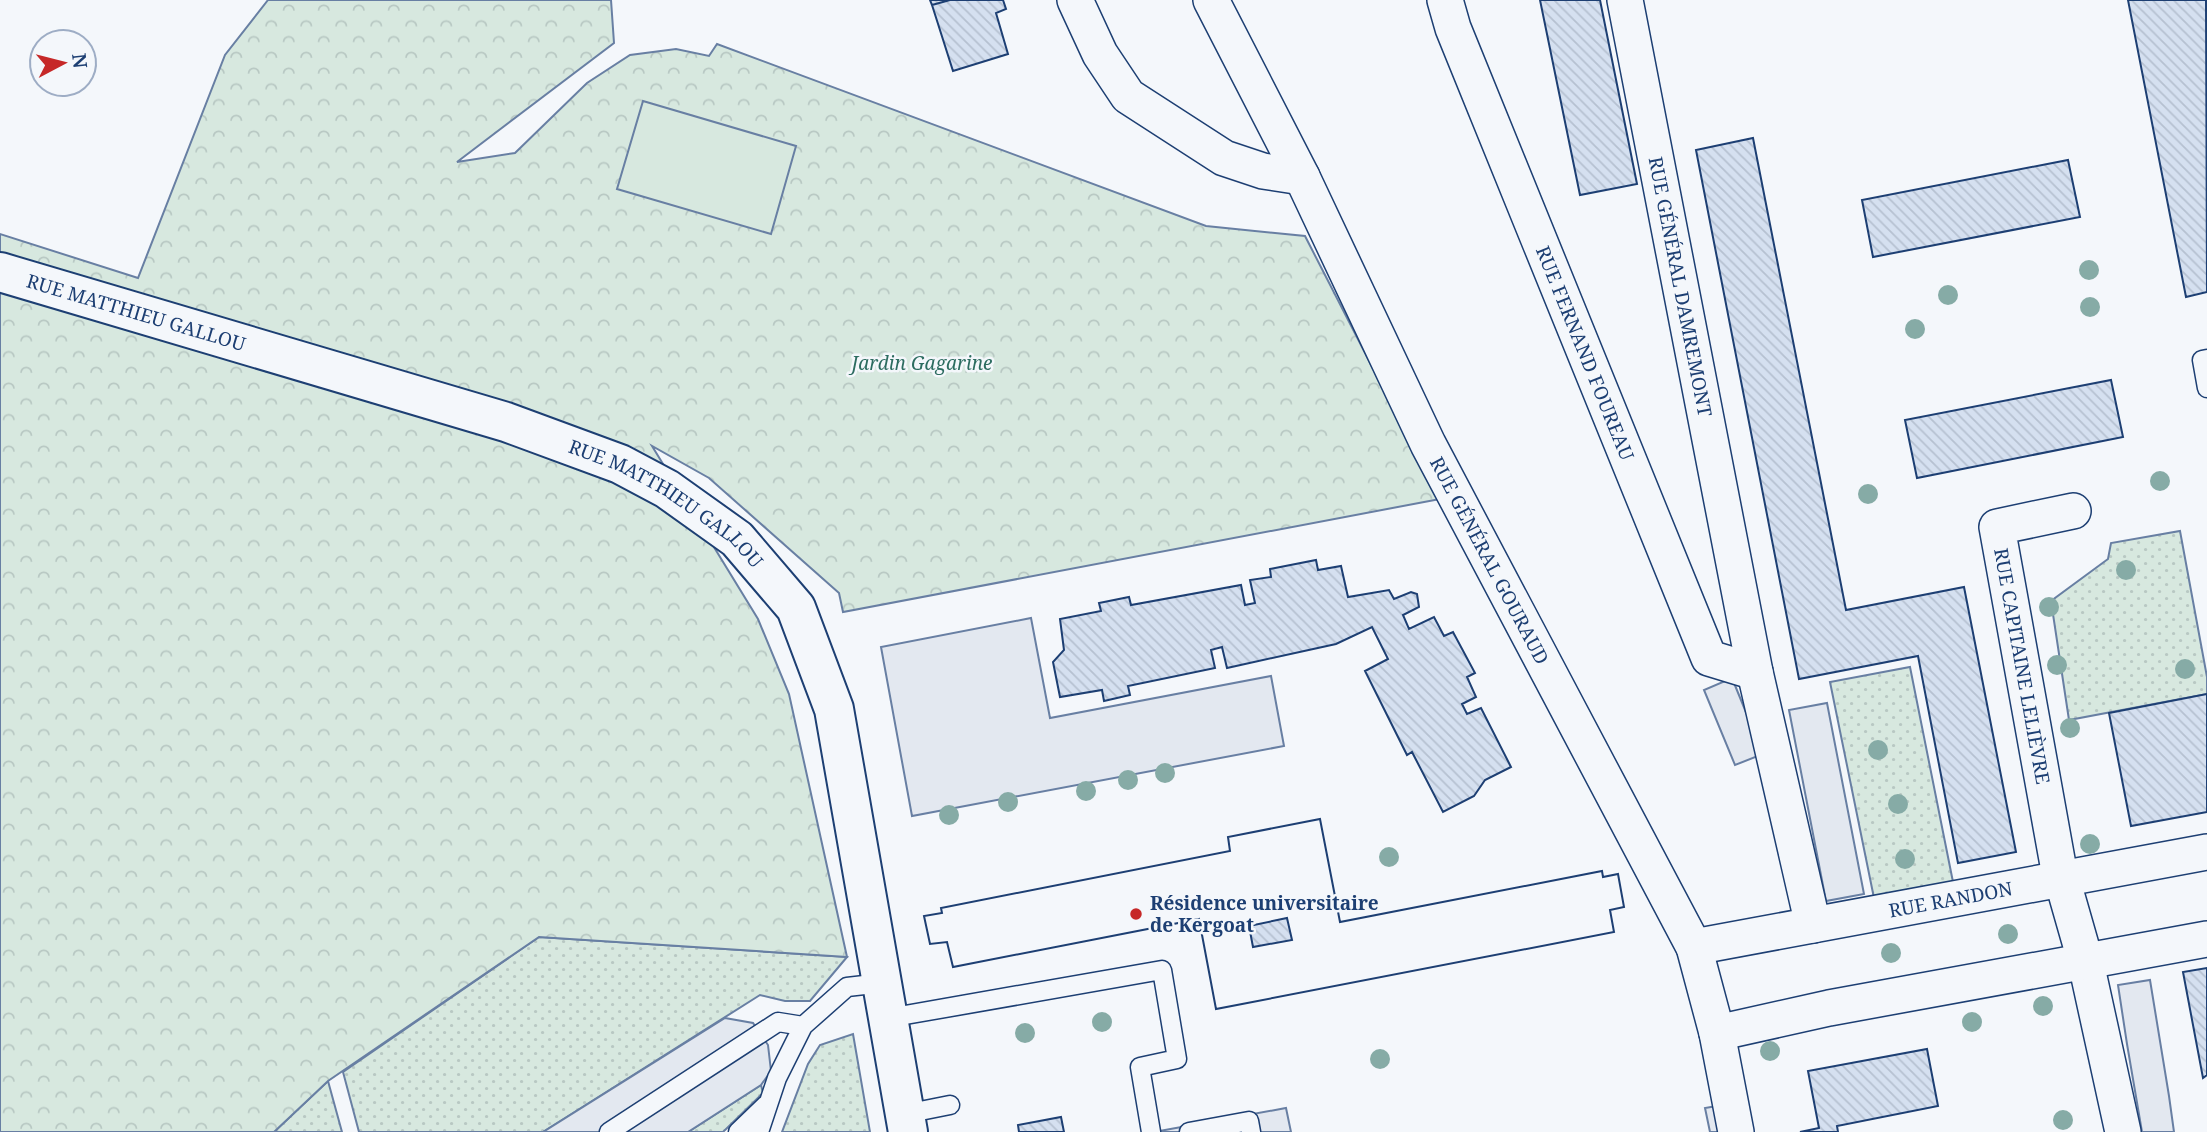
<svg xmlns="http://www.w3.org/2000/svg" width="2207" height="1132" viewBox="0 0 2207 1132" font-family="'Noto Serif',serif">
<defs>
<pattern id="grass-dots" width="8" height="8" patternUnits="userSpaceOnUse" patternTransform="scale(1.75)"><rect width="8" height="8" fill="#d7e8df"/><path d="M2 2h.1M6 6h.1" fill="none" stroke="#b8c8c3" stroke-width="1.8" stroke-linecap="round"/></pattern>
<pattern id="forest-crowns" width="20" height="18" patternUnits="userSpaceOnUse" patternTransform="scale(1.75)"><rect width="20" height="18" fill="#d7e8df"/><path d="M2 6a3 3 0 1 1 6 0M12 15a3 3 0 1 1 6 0" fill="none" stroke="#b8c8c3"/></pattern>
<pattern id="building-back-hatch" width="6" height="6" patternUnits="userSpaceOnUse" patternTransform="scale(1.75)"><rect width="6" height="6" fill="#d5e0f0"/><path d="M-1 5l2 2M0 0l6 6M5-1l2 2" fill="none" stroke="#b6c1d1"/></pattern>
</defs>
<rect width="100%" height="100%" fill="#f4f7fb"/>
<path fill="url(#grass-dots)" stroke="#687fa3" stroke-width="2" d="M2180,531L2207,677V694L2069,720L2051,601L2108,559L2111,543Z
M1910,667L1953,882L1874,898L1830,682Z
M539,937L847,957L810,1001H785L760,995L543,1132H359L343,1072Z
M853,1034L870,1132H782L808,1064L820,1045Z
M328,1081L342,1132H274Z
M761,1085L763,1093L723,1132H688Z"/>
<path fill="url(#forest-crowns)" stroke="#687fa3" stroke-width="2" d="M268,0H611L614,43L457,162L515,153L587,83L630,55L676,49L709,56L717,44L1206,226L1305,236L1440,499L843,612L839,593L709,478L652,446L758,619L789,694L847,957L539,937L328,1081L274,1132H0V234L138,278L225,55Z"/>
<path fill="#d7e8df" stroke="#687fa3" stroke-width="2" d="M643,101L796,146L771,234L617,189Z"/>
<path fill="#e3e8f0" stroke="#687fa3" stroke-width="2" d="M1031,618L1050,718L1271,676L1284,746L912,816L881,647Z
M1732,678L1763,754L1735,765L1704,690Z
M1827,703L1864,894L1826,901L1789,710Z
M2150,980L2169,1096L2174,1132H2142L2127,1044L2118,985Z
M725,1018L753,1023L768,1045L771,1071L761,1085L688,1132H543Z
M1717,1106L1722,1132H1710L1705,1108Z
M1286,1108L1291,1132H1154Z"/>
<path fill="url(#building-back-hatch)" stroke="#1d3f73" stroke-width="2" fill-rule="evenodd" d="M930,0H950L932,5Z
M950,0H1003L1006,9L996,13L1008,54L953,71L932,5Z
M1540,0H1600L1637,184L1580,195Z
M2128,0H2206L2207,292L2186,297Z
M1753,138L1846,610L1964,587L2016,852L1958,863L1918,656L1799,679L1696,150Z
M2068,160L2080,217L1873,257L1862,200Z
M2111,380L2123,437L1917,478L1905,420Z
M1316,560L1318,570L1341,566L1348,597L1389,590L1394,599L1411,592L1417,594L1419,607L1403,615L1409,629L1434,617L1444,636L1453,632L1475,673L1467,677L1476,697L1462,704L1467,714L1481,708L1511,767L1485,780L1474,796L1443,812L1412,752L1407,755L1365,671L1388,659L1372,627L1336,644L1227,668L1222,647L1211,650L1215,668L1128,686L1130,695L1104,701L1102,690L1060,697L1053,662L1064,650L1060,619L1101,611L1099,603L1129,597L1131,605L1241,585L1245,605L1255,603L1250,580L1271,577L1270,569Z
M2207,694V812L2131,826L2109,713Z
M1320,819L1340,922L1602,871L1603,877L1618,874L1624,907L1610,910L1614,932L1216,1009L1199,919L953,967L947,942L930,944L924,916L942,913L941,908L1230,851L1228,837ZM1287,918L1292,940L1253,947L1249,926Z
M1320,819L1340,922L1602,871L1603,877L1618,874L1624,907L1610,910L1614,932L1216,1009L1199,919L953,967L947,942L930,944L924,916L942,913L941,908L1230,851L1228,837Z
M2207,968V1075L2203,1078L2183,972Z
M1927,1049L1938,1106L1837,1126L1838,1132H1800L1819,1128L1808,1071Z
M1061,1117L1064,1132H1019L1018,1125Z"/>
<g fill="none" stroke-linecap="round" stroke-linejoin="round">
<g stroke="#1d3f73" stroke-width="21">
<path id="lane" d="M2207,359L2202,360L2207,388
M888,1018L1162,970L1177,1059L1140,1067L1151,1132
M905,1114L950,1105
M609,1132L778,1022L803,1026
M738,1132L766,1105
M759,1132L777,1078L803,1026L847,987L882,983
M1189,1132L1249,1121L1251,1132"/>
</g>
<g stroke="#1d3f73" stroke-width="38">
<g id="street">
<path d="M1075,0L1100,54L1128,96L1224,158L1263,171L1302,177"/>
<path id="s1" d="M1211,0L1302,177L1428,444L1694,947L1717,1033L1736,1132"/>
<path id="s2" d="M1445,0L1453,28L1709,658L1755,672"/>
<path id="s3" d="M1625,0L1755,672L1813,925"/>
<path id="s4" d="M2073,511L1997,527L2058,865L2086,963L2123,1132"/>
<path id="s5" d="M1694,947L2207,852"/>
<path d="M1717,1033L1829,1008L2207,939"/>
</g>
</g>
<g stroke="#1d3f73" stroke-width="42">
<g id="secondary">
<path id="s6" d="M0,272L506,422L620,464L667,489L737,539L796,608L834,709L908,1132"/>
</g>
</g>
<use href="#lane" stroke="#f4f7fb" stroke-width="18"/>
<use href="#street" stroke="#f4f7fb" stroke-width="35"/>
<use href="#secondary" stroke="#f4f7fb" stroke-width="38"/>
</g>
<g fill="#86aba6">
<circle cx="2089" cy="270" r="10"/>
<circle cx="1948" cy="295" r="10"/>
<circle cx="2090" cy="307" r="10"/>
<circle cx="1915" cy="329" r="10"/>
<circle cx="2160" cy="481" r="10"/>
<circle cx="1868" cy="494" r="10"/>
<circle cx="2126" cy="570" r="10"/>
<circle cx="2049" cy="607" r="10"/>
<circle cx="2057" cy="665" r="10"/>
<circle cx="2185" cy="669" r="10"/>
<circle cx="2070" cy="728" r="10"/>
<circle cx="1878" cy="750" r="10"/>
<circle cx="1165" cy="773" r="10"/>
<circle cx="1128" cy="780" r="10"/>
<circle cx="1086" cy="791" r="10"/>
<circle cx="1008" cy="802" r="10"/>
<circle cx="1898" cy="804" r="10"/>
<circle cx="949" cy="815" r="10"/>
<circle cx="2090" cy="844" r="10"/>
<circle cx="1389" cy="857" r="10"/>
<circle cx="1905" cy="859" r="10"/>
<circle cx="2008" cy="934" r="10"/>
<circle cx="1891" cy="953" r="10"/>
<circle cx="2043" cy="1006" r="10"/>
<circle cx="1102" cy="1022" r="10"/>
<circle cx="1972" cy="1022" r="10"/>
<circle cx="1025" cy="1033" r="10"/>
<circle cx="1770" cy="1051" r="10"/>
<circle cx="1380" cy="1059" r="10"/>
<circle cx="2063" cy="1120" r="10"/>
</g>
<circle fill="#c62828" stroke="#f4f7fb" stroke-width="2.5" cx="1136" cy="914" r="7"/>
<g text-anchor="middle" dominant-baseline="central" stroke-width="5" stroke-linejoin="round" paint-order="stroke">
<g font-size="19" fill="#1d3f73" stroke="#f4f7fb">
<text stroke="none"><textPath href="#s3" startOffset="292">RUE GÉNÉRAL DAMREMONT</textPath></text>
<text stroke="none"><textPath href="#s6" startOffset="142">RUE MATTHIEU GALLOU</textPath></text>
<text stroke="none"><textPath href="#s2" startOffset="380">RUE FERNAND FOUREAU</textPath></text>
<text stroke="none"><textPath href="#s6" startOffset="709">RUE MATTHIEU GALLOU</textPath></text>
<text stroke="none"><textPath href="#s1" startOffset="626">RUE GÉNÉRAL GOURAUD</textPath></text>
<text stroke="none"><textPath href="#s4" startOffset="219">RUE CAPITAINE LELIÈVRE</textPath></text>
<text stroke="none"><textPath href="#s5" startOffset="261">RUE RANDON</textPath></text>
</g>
<g font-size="19" font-style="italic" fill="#2c6c60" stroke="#f4f7fb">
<text x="922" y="363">Jardin Gagarine</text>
</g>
<g font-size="19" font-weight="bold" fill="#1d3f73" stroke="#f4f7fb" text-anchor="start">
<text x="1150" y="903">Résidence universitaire<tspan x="1150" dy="22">de Kergoat</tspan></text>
</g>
</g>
<g transform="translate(63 63) rotate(83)"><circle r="33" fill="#f4f7fb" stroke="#9eadc5" stroke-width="2"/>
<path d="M0-5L12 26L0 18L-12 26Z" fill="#c62828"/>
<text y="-10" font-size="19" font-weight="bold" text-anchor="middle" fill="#1d3f73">N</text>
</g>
</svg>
